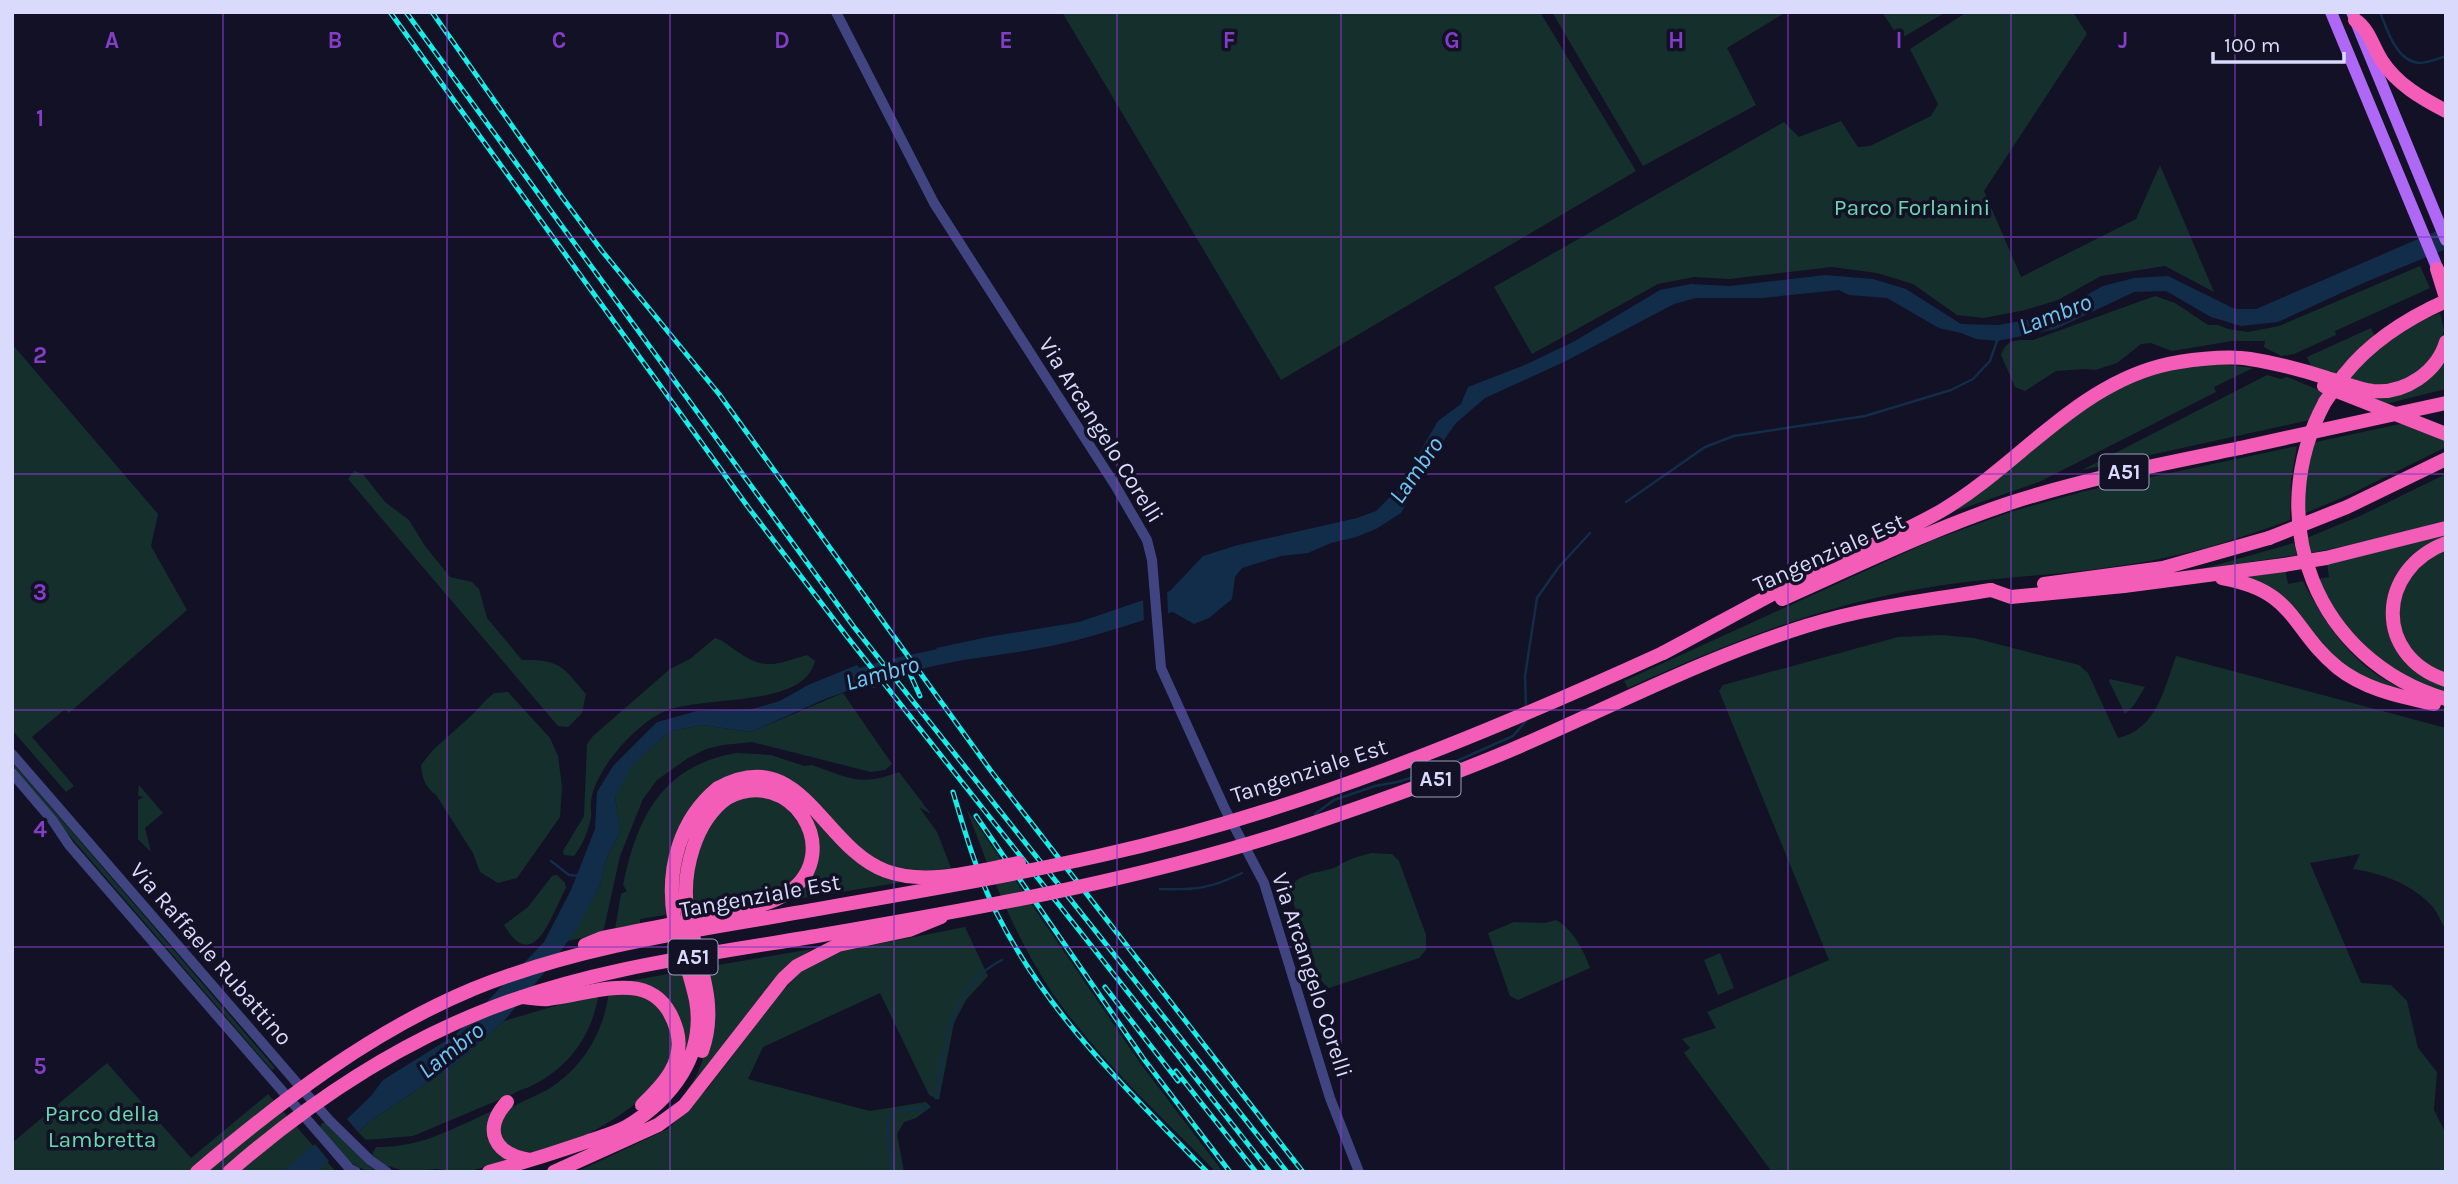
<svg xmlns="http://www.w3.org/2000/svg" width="2458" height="1184" viewBox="0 0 2458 1184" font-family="Karla,sans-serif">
<rect width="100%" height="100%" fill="#121126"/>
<path fill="#15302c" d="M1062,12H1540L1636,171L1281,380Z
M1552,12H1786L1727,48L1756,105L1643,166Z
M1882,12H1946L1900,39Z
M1967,12H2073L2087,34L1984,191L2021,277L2136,219L2160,165L2214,292L2165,266L2101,276L2058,300L2025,310L1984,318L1957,315L1913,284L1877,273L1832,267L1729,279L1694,277L1658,284L1532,354L1494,287L1784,122L1799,137L1841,121L1858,147L1870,146L1931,116L1938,104L1910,49Z
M2420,266L2430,288L2335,331L2336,335L2294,354L2281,356L2264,347L2265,341H2232L2172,351L2151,343L2141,344L2117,363L2095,370L2085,369L2056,371L2025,391L2015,387L2001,355C2007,338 2017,340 2033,340L2155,296L2175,303L2208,325H2218L2228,329L2248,332L2279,326Z
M2440,313L2444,330L2439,347L2422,370L2388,387L2346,381C2377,347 2397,330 2440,313Z
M2371,328L2375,337L2337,374L2311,366L2307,357Z
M12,344L158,514L151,546L187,610L69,713L65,709L32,737L74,786L66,792L12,730Z
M2446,354V389L2385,404L2367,395L2389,394Z
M2220,364L2253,368L2214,387L2216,392L2039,482L1958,510L1957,507L2107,392L2176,367Z
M2267,375L2281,379L2287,377L2324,392L2310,420L2082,470Z
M2405,423L2446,441V447L2353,493L2301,515L2311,443Z
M2297,446L2291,480L2290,520C2239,539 2186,556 2131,564C2063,576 1993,576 1925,588C1820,605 1724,645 1628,688L1624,681L1933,540L2013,511L2085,491Z
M354,471L363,474L385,502L409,520L425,546L450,577L472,582L479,589L487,618L522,660C560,659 563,667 586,694L582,713L568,727L558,726L348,479Z
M2446,474V524L2307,554L2304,539L2360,516Z
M2446,532V539C2403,566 2384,571 2389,627L2446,683V693C2404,684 2360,648 2336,613C2329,603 2324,590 2318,579L2329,577L2327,563Z
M2294,543L2297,555L2202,569Z
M2446,548V675L2416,659L2399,629V592L2429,555Z
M2285,569L2288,584L2303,581C2325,625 2356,670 2403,689L2402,692L2341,667L2275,592L2249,577V574Z
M1942,635L1974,638L2079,665L2088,673L2118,738C2157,729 2164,689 2176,656L2446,728V930C2441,922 2438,913 2432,906C2412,884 2381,873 2353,869L2360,854L2310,863L2361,983L2391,985L2407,1001L2418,1048L2437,1072L2434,1110L2446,1134V1172H1772L1684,1053L1690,1048L1682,1039L1716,1028L1707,1012L1829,960L1719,691L1723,685L1898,637Z
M715,638C725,641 730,647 738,652C766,672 778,663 807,655L815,661C803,711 696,693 659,714C632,729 595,770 591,801C590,806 592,812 591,817C589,830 582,846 574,856L564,855L563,851L584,816L587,744L593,736L670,669L690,659Z
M2110,679L2145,687L2134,705L2125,714L2109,681Z
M508,692L550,738L558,756L562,786L560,817L517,878L498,883L480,872L473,853L436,795C425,787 422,778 421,765L433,750L472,715L486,700L494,693Z
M843,693L892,764L885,770L871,772L752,742L723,745L706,749L688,758L657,780L643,799L620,856L603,933L568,941L600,885L607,857L620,832L615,796L633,763L670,731L702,725L751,732Z
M736,753L771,755L804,766L812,765C850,778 860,787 899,772L931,814L919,807L937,832L951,868L929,871L891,867L863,854L804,790L780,776L689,812L671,914L640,919V924L615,929L621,894L627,891L623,885C637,817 662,766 736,753Z
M12,762L275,1068L272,1070L12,769Z
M760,782C809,790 819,833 855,859C870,870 890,874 903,882L785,901C880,827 743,725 697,828C685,855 682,882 684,912L679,913C676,857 688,782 760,782Z
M139,785L163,813L145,828L151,852L138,839V800L144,797L138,796Z
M740,796L777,797L808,835L804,868L780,891L758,899L692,911L694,859L710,819Z
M967,810L1143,1067L1223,1172H1216C1160,1115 1099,1060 1053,994C1015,938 991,874 967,810Z
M1371,853L1392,854L1399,861L1426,935V950L1419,958L1329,988C1314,978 1314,956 1309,939C1305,927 1291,904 1291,893C1291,872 1323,873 1336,867C1349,859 1356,857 1371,853Z
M557,875L565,883L566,888C551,915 534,976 504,925L528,907L552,876Z
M1556,920C1573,929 1584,951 1590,968L1518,1000L1510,996L1488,933L1514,922L1545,923Z
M965,927L988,976L966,1000L954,1023L939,1100L929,1095L880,993L763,1047L748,1079L870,1111L926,1102L931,1107L916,1118L904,1122L897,1134L904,1172H576L668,1129L707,1089L780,994L803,969L827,954Z
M812,949L789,965L689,1092L687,1090C715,1056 706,1008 706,967Z
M1720,953L1734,988L1718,995L1704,960Z
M684,971L691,994L693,1033L682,1062L683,1038L642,984L630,981Z
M609,991C637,992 653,995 667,1021C674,1033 675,1048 671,1062C661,1100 535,1178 505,1143C497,1133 501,1124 503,1113C517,1103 532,1098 547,1090C583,1068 604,1032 609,991Z
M599,993C592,1034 571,1066 533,1085C526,1089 520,1089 513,1094L413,1136L366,1140L358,1132L370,1121L453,1066L504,1021Z
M107,1063L191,1158L268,1094L336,1172H12V1143Z
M494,1110L492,1115L512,1160L466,1172L436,1169L408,1172L385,1165L372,1155L376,1147C421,1148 454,1128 494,1110Z
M322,1123H326L376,1172C350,1171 335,1146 320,1128Z"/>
<path fill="#122d4a" d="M2446,227V249L2361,284L2278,322L2241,326L2211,317L2166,291L2134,292L2056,329L1998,341L1976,339L1961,333L1939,328L1887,298L1849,295L1839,290L1762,298H1696L1674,304L1564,362L1485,398L1456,423L1446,437L1401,513L1376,529L1356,537L1331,543L1308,553L1281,556L1242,568L1235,577L1232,599L1209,618L1194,624L1173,612C1136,621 1102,635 1064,643C1026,652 986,657 947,662L936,648L988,637L1079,622L1170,591L1203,556L1238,545L1357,518L1376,511L1398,489L1438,421L1461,404L1468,387L1527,364L1575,341L1660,290L1691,284L1730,286L1825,275L1873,279L1906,289L1961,324L1998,325L2033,319L2064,307L2103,286L2134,278L2168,276L2235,309H2256Z
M857,665L876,688L853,689L825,699L751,732L702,725L670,731L634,763L615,796L620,832L607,857L600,885L574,933L549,967L504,1021L453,1066L370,1121L358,1132L347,1119L371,1096L383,1080L455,1035L544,942L571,890L595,829L597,792L613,766L657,722L697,711L752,709L780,701L808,685Z
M315,1144L329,1161L317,1172H282Z"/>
<path fill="#121126" d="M1167,588L1168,616L1144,623L1143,597Z"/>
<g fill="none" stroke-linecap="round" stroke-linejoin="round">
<path stroke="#122d4a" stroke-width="2.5" d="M2380,12C2387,29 2396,61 2419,63C2428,63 2437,59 2446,56
M1626,502L1705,447L1734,436L1865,416L1951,390L1973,379L1990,361L1998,338
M1526,707L1525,676L1537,598L1558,568L1590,533
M1315,814L1334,800L1375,786L1397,782L1434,771L1513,736L1526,721
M551,861L569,875L580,876
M1160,889C1195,890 1210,889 1242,873
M936,1098C945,1045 948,987 1002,960
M892,1172L887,1131L888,1118C900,1104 913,1113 928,1106"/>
<path stroke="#122d4a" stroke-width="16" d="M845,681L891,667L962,652"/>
<path stroke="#404582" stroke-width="10" d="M836,12L934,203L1115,485L1147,540L1152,560L1161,668L1225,809L1264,883L1330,1098L1359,1172
M12,754L329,1120L370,1160L387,1172
M12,773L53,821L69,845L350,1169L356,1172"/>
<path stroke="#af68f5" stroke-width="12" d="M2331,12L2441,277
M2352,12L2446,240"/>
<path stroke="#f45db7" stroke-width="14" d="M2355,20C2369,29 2373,47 2382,61C2397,84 2421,98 2446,111
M2437,269L2446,298
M2344,375C2370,342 2408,318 2446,301
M2324,386L2446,434
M2325,402C2261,520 2316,661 2446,699
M2446,543C2377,569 2373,656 2446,680
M2326,558L2446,528
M2222,578C2297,591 2290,629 2338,668C2366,690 2400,696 2434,704
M2044,584L2163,568L2269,538
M1991,590L2011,597L2124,586L2284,565
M1782,599C1856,566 1930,530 2007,504C2083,479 2162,464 2240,448
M1663,653C1714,626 1765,597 1817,571C1858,551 1901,534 1941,511C2016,467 2073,389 2160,366C2183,360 2227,355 2250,359C2276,363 2302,370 2327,378C2342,382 2357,389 2373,391C2405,394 2437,372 2446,342
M522,997C531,998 540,1000 548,999C596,994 658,963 677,1031C685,1062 663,1085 642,1105
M702,1051C720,1002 695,957 687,909C682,871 695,821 727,798
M507,1102C482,1130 494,1154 530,1160
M489,1172C522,1163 554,1153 586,1142C600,1137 613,1134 626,1127C671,1100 706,1056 696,1000C690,972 679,945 674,918C666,868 680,819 718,788
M554,1172L658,1125L684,1106L783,979L797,966L838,945L909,930L941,917"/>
<g stroke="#13efeb" stroke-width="5">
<path id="rail" d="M390,12L748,507L845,634L1270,1172
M406,12L854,627L1287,1172
M432,12L562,197L602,251L719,394L991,771L1303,1172
M906,665L920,696
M953,792C965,832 977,874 996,912C1049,1017 1127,1089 1207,1172
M976,816L1143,1058L1230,1172
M1105,987L1178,1081
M1176,1071L1256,1172"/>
</g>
<use href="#rail" stroke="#121126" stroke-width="2.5" stroke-dasharray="8" stroke-linecap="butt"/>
<path stroke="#f45db7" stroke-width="14" d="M2325,402L2344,375
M2240,448L2446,403
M2269,538L2347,507L2446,459
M2284,565L2326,558
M718,788C801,742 822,848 886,871C927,886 977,871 1019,863
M585,945L602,938C640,930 679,923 718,915C741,910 769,906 789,892C846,851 790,764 727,798
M197,1172C282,1100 370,1032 473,989C569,950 670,934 772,917C881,898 990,880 1098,856C1294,813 1481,736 1663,653
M229,1172C307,1104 395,1045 491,1008C597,967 711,954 822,935C986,907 1150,878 1308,825C1376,802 1445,778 1511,750C1609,708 1704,658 1806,626C1866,607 1929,600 1991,590"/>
</g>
<path fill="none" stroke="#843dc5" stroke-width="2" stroke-opacity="0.55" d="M223,12V1172M447,12V1172M670,12V1172M894,12V1172M1117,12V1172M1341,12V1172M1564,12V1172M1788,12V1172M2011,12V1172M2235,12V1172M12,237H2446M12,474H2446M12,710H2446M12,947H2446"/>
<g text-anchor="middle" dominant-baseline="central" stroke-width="7" stroke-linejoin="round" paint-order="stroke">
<g fill="#121126" stroke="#9d9ebc" stroke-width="2">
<rect x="2099.5" y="454.5" width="49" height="35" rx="5"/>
<rect x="1411.5" y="761.5" width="49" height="35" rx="5"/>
<rect x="668.5" y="939.5" width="49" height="35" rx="5"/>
</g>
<g font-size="21" font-weight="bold" fill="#d9dafc">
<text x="2124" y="472">A51</text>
<text x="1436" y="779">A51</text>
<text x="693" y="957">A51</text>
</g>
<g font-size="23" fill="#6ad8af" stroke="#121126">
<text x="1912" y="207">Parco Forlanini</text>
<text x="102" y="1113">Parco della<tspan x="102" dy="26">Lambretta</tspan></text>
</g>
<g font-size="23" fill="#d9dafc" stroke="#121126">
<text transform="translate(1101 430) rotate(58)">Via Arcangelo Corelli</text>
<text transform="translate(1829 553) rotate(-24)">Tangenziale Est</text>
<text transform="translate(1309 771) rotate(-18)">Tangenziale Est</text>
<text transform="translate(760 896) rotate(-10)">Tangenziale Est</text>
<text transform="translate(211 954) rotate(49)">Via Raffaele Rubattino</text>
<text transform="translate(1312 975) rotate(72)">Via Arcangelo Corelli</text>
</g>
<g font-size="24" font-style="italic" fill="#6fc7f5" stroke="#121126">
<text transform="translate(2055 314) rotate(-21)">Lambro</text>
<text transform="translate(1416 470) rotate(-55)">Lambro</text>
<text transform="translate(882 673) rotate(-15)">Lambro</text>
<text transform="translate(451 1050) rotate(-38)">Lambro</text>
</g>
</g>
<g font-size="23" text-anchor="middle" font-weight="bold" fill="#843dc5" stroke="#121126" stroke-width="7" stroke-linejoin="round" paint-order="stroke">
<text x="112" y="48">A</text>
<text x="335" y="48">B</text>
<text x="559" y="48">C</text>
<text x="782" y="48">D</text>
<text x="1006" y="48">E</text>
<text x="1229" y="48">F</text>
<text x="1452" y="48">G</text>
<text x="1676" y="48">H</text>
<text x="1899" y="48">I</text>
<text x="2123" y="48">J</text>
<text x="40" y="126">1</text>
<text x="40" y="363">2</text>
<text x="40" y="600">3</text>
<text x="40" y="837">4</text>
<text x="40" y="1074">5</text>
</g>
<rect width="2458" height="1184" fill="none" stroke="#d9dafc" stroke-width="28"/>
<path d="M2213 52v10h131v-10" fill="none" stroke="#d9dafc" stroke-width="3.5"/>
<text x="2224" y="52" font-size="21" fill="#d9dafc" stroke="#121126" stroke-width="5" paint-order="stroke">100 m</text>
</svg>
